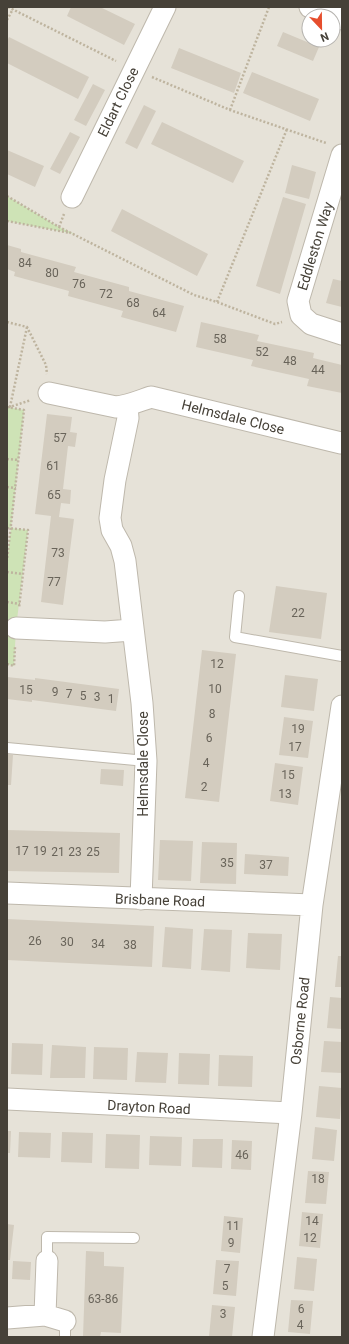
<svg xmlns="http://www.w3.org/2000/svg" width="349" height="1344" viewBox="0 0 349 1344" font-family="Roboto,sans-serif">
<rect width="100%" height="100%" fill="#f3f0e9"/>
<path fill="#e6e2d8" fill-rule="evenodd" d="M7,7H342V1337H7ZM309,16H333V40H309Z"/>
<path fill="#cee3b6" d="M7,196L59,227L75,234L7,221Z
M7,407L24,410L11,528L28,530L16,628L14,666L7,664V560L11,528H7Z"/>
<path fill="#d3ccbf" d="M71,7H100L135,24L124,45L67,16Z
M283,32L319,47L313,61L277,46Z
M9,37L89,77L78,99L7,63V41Z
M179,48L241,73L234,93L171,68Z
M252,72L319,99L310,121L243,93Z
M93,84L105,90L86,126L74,120Z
M144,105L156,111L137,149L125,143Z
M162,122L244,161L233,183L151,144Z
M70,132L80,137L60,174L50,169Z
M7,150L44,166L35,187L7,174Z
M292,165L316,172L309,199L285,193Z
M283,197L306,204L280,294L256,286Z
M122,209L208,254L197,276L111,231Z
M7,245L21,249V252L76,267L74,272L129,287V291L184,306L176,332L121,317L123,311L68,296L69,291L14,276L15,272L7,269Z
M333,279L342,281V307L326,303Z
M201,322L259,335L257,341L314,353L313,358L342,365V393L307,386L309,379L251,366L253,360L196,347Z
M47,414L72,417L70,432L77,433L75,447L68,446L63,489L71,490L70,504L61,503L59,517L74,519L63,605L41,602L51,516L35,514Z
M276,586L327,593L321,639L269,632Z
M202,650L236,654L219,802L185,798Z
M285,675L318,679L314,711L281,707Z
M7,677L35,680V678L119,689L116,711L32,700V702L7,699Z
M284,717L313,721L308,758L279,755Z
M7,754L13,755L11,785H7Z
M275,763L303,767L298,805L270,801Z
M101,769L124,770L123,786L100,784Z
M7,830L120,833L119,873L7,871Z
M160,840L193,841L191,881L158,880Z
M202,842L237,843L236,884L200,883Z
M245,854L289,857L288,876L244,874Z
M7,919L154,926L152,967L7,960Z
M165,927L193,929L191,969L162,967Z
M204,929L232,930L230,972L201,970Z
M248,933L282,934L280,970L246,968Z
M338,956H342V987H335Z
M330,997L342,998V1029L327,1028Z
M324,1041L342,1042V1073L321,1072Z
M12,1043L43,1044L42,1075L11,1074Z
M52,1045L86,1047L85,1078H50Z
M94,1047L128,1048L127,1080L93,1079Z
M137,1052L168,1053L166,1083L135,1082Z
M179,1053L210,1054L209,1085L178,1084Z
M219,1055L253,1056L252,1087L218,1086Z
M319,1086L342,1088L340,1119L316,1117Z
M315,1127L337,1130L334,1161L312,1159Z
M7,1131H11L10,1153H7Z
M19,1132L51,1133L50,1158L18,1157Z
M62,1132L93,1133L92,1163L61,1162Z
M106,1134L140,1135L139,1169L105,1168Z
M150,1136L182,1137L181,1166L149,1165Z
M193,1139H223L222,1168L192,1167Z
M232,1140L252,1141L251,1170L231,1169Z
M308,1171L329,1172L326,1204L305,1203Z
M302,1212L323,1214L320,1248L299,1246Z
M224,1216L243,1218L240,1253L221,1251Z
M7,1224L14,1225L10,1260H7Z
M86,1251L104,1252V1266L124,1267L121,1333L101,1332L100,1337H83Z
M297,1257L317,1259L314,1291L294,1289Z
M216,1260L239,1261L236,1296L213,1294Z
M13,1261L31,1262L30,1280L12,1279Z
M291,1300L313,1301L310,1334L288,1332Z
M212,1305L235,1307L232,1337H209Z"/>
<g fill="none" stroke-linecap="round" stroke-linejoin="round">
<g stroke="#beb8ac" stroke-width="12">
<path id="lane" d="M239,596L235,637L342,656
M7,748L146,761
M47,1261V1237L134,1238
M65,1321V1337"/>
</g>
<g stroke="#beb8ac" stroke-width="23">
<path id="street" d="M310,7L342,19
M342,155L298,301L301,315L311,324L342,334
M72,197L165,7
M49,393L116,407C128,406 139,401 151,397L341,443
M127,406L128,418L115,480L110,518L112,530L121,546L125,561L142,703L146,761L141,899
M16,628L105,632L132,630
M7,893L312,905
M7,1099L291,1113
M45,1315L47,1261
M7,1318L45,1315L65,1321
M263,1337L291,1113L312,905L342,706"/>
</g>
<path stroke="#beb49f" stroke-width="2.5" stroke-dasharray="2 2" stroke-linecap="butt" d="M8,7L116,61
M7,20L13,9
M152,77L230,110L326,143
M230,110L269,7
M7,196L59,227L194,295L217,302L275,324L282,322
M7,221L70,233
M59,227L64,214
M217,302L287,129
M7,322L27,327L46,365L47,374
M27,327L10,407L31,400
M7,407L24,410L7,560
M7,459L19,460
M7,487L16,488
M7,528L28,530L19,608
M7,572L23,574
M7,602L20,604
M7,664L14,666L15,647"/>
<use href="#lane" stroke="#fff" stroke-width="10"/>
<use href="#street" stroke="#fff" stroke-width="21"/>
</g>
<g text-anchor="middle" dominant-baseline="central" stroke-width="3.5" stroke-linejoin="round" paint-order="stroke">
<g font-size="12" fill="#69645a">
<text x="25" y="263">84</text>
<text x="52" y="273">80</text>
<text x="79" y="284">76</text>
<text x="106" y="294">72</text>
<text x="133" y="303">68</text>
<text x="159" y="313">64</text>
<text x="220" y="339">58</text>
<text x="262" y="352">52</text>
<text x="290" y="361">48</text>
<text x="318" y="370">44</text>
<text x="60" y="438">57</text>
<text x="53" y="466">61</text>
<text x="54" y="495">65</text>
<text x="58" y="553">73</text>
<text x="54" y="582">77</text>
<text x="298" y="613">22</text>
<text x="217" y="664">12</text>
<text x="215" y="689">10</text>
<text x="26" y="690">15</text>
<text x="55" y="692">9</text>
<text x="69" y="694">7</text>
<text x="83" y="696">5</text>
<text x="97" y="697">3</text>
<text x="111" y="699">1</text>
<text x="212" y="714">8</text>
<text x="298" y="729">19</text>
<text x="209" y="738">6</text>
<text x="295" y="747">17</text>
<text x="206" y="763">4</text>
<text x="288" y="775">15</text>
<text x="204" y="787">2</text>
<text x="285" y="794">13</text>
<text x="22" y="851">17</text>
<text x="40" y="851">19</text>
<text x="58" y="852">21</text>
<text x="75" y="852">23</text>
<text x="93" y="852">25</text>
<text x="227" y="863">35</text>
<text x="266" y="865">37</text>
<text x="35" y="941">26</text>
<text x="67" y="942">30</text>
<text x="98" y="944">34</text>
<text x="130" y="945">38</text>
<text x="242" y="1155">46</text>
<text x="318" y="1179">18</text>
<text x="312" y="1221">14</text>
<text x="233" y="1226">11</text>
<text x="310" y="1238">12</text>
<text x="231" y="1243">9</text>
<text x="227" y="1269">7</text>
<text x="225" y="1286">5</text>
<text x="103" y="1299">63-86</text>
<text x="301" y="1309">6</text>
<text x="223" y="1314">3</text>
<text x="300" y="1325">4</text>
</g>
<g font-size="14" fill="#464138" stroke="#fff">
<text transform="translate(118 102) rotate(-64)">Eldart Close</text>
<text transform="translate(315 246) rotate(-73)">Eddleston Way</text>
<text transform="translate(233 417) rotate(14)">Helmsdale Close</text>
<text transform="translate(143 764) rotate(-90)">Helmsdale Close</text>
<text transform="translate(160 900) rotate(2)">Brisbane Road</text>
<text transform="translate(300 1021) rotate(-84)">Osborne Road</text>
<text transform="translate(149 1107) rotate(3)">Drayton Road</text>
</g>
</g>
<rect width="349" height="1344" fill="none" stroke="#464138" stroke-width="16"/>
<g transform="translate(321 28) rotate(158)"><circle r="19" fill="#ffffff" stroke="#b5b3af"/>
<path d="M0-3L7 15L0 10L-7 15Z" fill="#e64e2d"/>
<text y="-6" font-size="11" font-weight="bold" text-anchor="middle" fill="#464138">N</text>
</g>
</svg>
